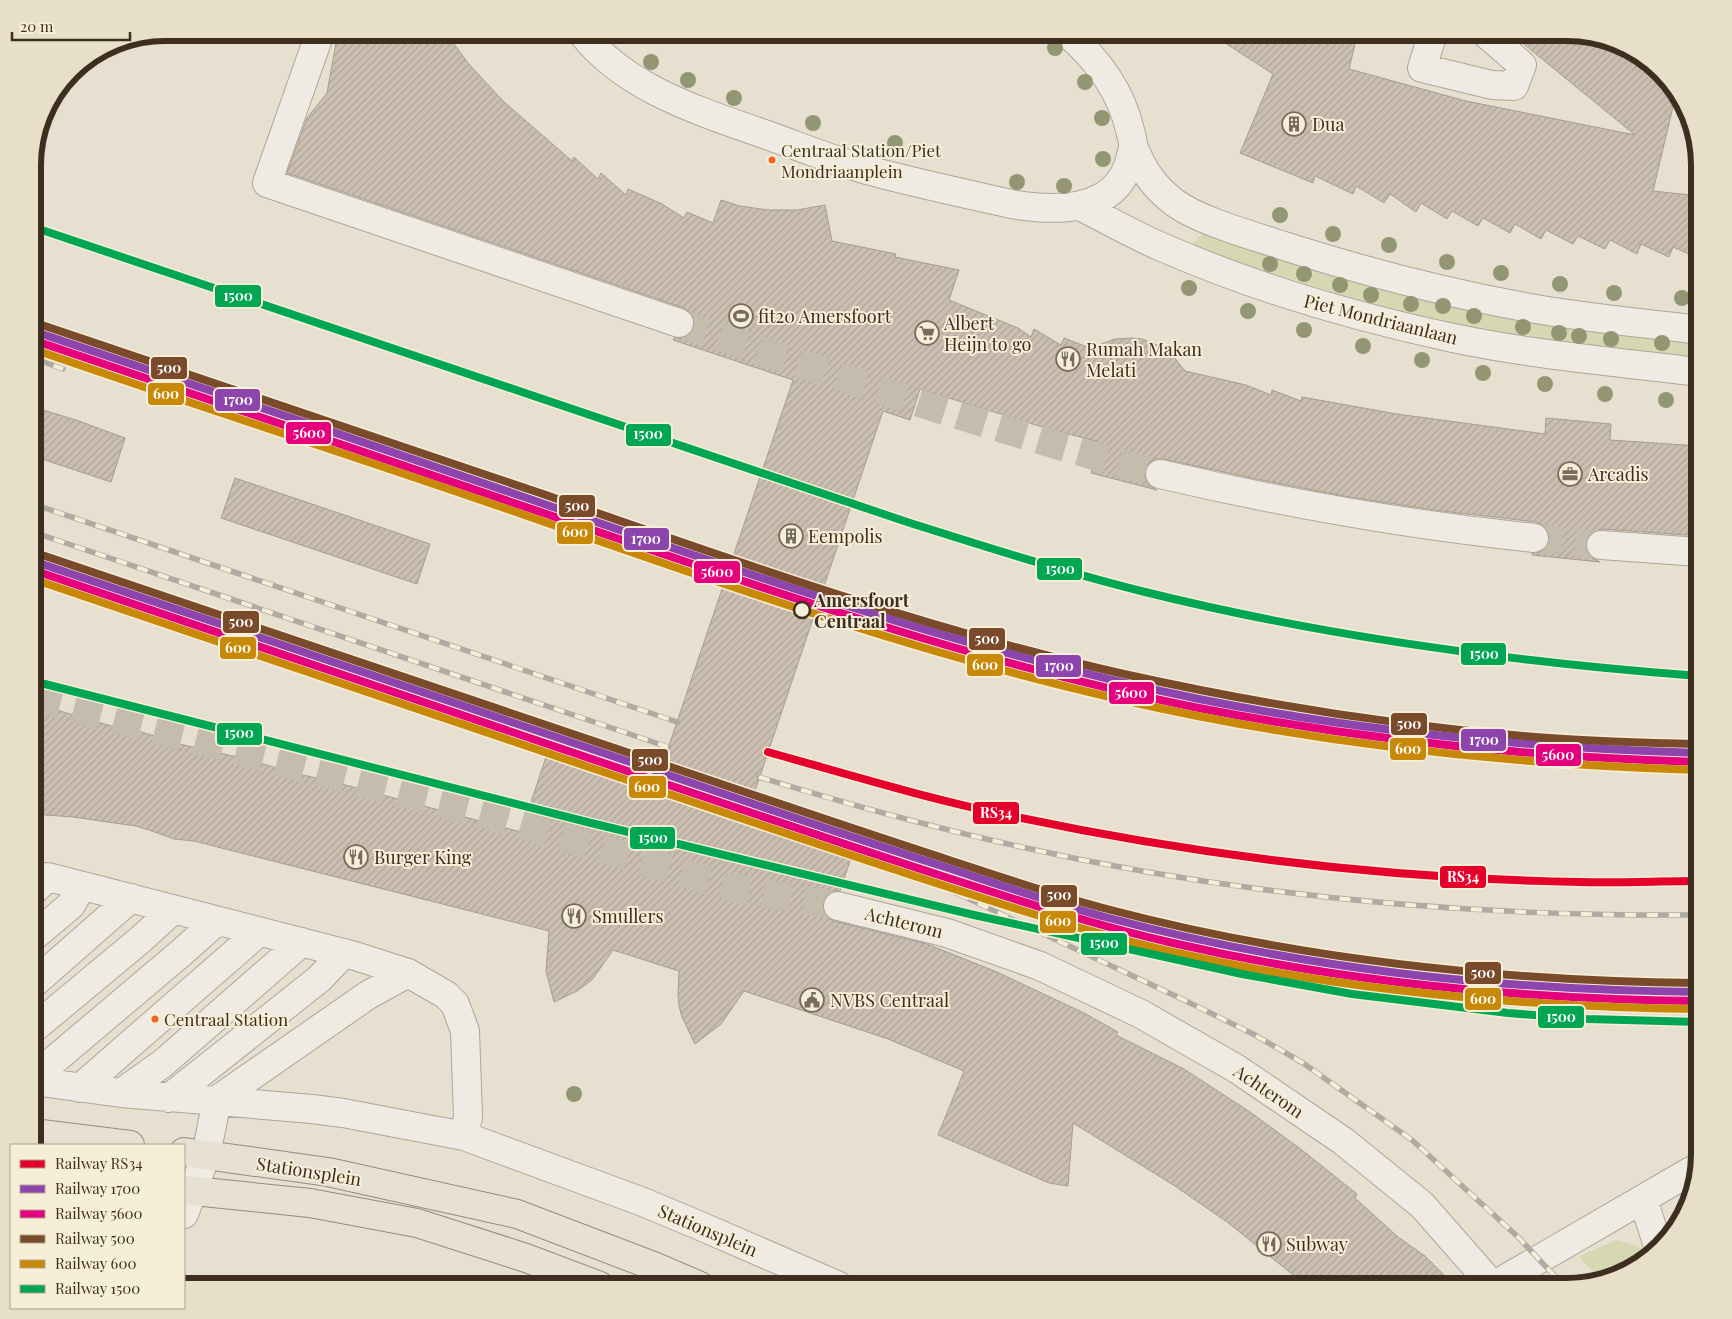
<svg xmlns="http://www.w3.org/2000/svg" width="1732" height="1319" viewBox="0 0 1732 1319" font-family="'Playfair Display',serif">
<defs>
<pattern id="building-hatch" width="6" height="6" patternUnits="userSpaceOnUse" patternTransform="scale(1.25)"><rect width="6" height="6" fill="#cbbfb2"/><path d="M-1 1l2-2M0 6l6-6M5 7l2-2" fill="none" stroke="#afa499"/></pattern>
</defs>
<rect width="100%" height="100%" fill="#e7e0d1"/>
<path fill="#d6d7b3" d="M1206,230L1699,339V359L1569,345L1418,318L1303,283L1190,246Z
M1617,1240L1638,1246L1644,1257L1625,1273L1599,1279L1579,1256Z"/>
<path fill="url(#building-hatch)" stroke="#a89c90" d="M338,32H445L468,63L503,101L572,161L574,157L598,179L601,173L626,195L628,189L662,204L684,218L687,212L713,223L721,200L740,206L768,210H797L825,205L832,241L896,254L895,257L959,270L949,300L1018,328L1031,337L1034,329L1061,345L1064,338L1092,349L1093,347L1115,339L1131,338L1142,339L1162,347L1174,357L1185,371L1246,385L1271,395L1272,390L1301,401L1302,397L1397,414L1545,434L1546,418L1611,424L1610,440L1700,446V536L1602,529L1595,531L1588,537L1585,544L1587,552L1592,558L1600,562L1532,555V553L1540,552L1546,548L1549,540L1548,531L1543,525L1536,522L1442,511L1349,497L1256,479L1163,459H1156L1149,463L1145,471V478L1149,485L1157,490L1091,473L1099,442L1042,427L920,389L910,420L883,411L753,797L800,814L794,831L853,852L840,891H833L827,895L823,902V910L828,918L834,921L927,944L997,972L1084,1013L1118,1032L1116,1035L1184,1069L1250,1112L1302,1150L1357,1194L1355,1198L1398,1237L1425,1256L1455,1286H1307L1227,1222L1175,1186L1073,1123L1068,1186L1049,1183L938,1135L964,1071L888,1039L744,991L721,1024L695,1044L682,1017L679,1006L678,995L679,971L613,950L592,980L577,991L554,1002L546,971L549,931L194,841L174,839L149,830L136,826L73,817L33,814V705L53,709L115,727L138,731L184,745L246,759L294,773L338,783L521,832L549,748L609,768L616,751L662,766L793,380L673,340L674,338H682L689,335L694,328V320L691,313L684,308L287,173L307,118L327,93Z
M1208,32H1358L1349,69L1466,101L1635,135L1509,32H1567L1610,40L1648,60L1676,94L1653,191L1700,196V259L1673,247L1669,257L1641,244L1637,254L1610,240L1605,249L1578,236L1573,244L1546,230L1541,239L1515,224L1510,233L1483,218L1478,226L1452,211L1447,219L1421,203L1416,212L1390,194L1384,203L1356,186L1353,194L1315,176L1313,183L1240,153L1273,74Z
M33,407L76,420L125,438L111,482L33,456Z
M235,478L430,544L417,584L221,518Z"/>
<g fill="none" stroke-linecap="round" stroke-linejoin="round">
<path stroke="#c5bcae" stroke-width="28" stroke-dasharray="28 14" stroke-linecap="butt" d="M679,323C839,377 997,431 1160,474
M1534,538L1601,545
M33,698L505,820L733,888L838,906"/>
<g stroke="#ada599" stroke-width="30">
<path id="minor" d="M320,33L267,183L679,323
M582,33C626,89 699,111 764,134C798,146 832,160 867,170C915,183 963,193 1011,204C1052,211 1114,214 1129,163C1130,158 1133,151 1133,145C1133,140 1131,135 1130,130C1121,91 1096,58 1067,33
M1433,33L1422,68L1492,85L1514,86L1522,65L1485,33
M1133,146C1144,172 1153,186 1175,203C1200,221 1251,235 1281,245C1362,271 1446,293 1530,308C1586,318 1643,323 1699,330
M1080,206C1108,220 1135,236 1164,248C1256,288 1355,317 1453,338C1534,355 1617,362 1699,372
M1160,474C1284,503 1408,525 1534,538
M1601,545L1699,552
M33,891L48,877L355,956L408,973L446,995L455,1004L465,1031L468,1117L464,1136
M838,906L947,933L1040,966L1141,1014L1237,1069L1343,1141L1422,1205L1493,1286L1691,1171L1697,1169
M33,937L71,905L82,886
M33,984L131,898
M33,1029L140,940L173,910
M33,1078L181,953L217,921
M33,1081L121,1093L312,1109L343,1113L464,1136L643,1202L698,1225L839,1286
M80,1088L259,932
M121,1093L162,1064L302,942
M169,1098L319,979L344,953
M217,1100L368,995L408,973
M1643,1199L1658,1246
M184,1214L206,1155L217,1100"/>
</g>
<g stroke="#928b80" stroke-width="30">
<path id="major" d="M33,1133L130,1145
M184,1152L328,1172L517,1214L656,1267L700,1286
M184,1190L310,1203L417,1223L526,1258L600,1286"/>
</g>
<use href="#minor" stroke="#efebe3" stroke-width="28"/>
<use href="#major" stroke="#e6e1d4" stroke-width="28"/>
<g stroke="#afaaa2" stroke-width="5.5">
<path id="rail" d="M33,358L63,369
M33,504L677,722
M33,532L668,747
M759,777C837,801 916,823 995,841C1226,895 1463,917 1699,915
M797,823L886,860L1184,1000L1253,1034L1303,1063L1412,1140L1518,1237L1564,1286"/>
</g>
<use href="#rail" stroke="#f7eed8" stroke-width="4" stroke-dasharray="11" stroke-linecap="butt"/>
<g stroke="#f7eed8" stroke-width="11">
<path id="rail-1" d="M768,752C850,775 932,800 1016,817C1201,856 1391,879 1580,882C1620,883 1660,881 1699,881"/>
</g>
<g stroke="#f7eed8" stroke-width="11">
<path id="rail-2" d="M33,331C194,386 357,439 518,495C742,572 966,652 1199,699C1364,732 1531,748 1699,753
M33,561C239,630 445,700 651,769C750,803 848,836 948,868C1000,885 1052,903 1105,917C1301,969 1497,990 1699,992"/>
</g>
<g stroke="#f7eed8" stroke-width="11">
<path id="rail-3" d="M33,340C197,397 362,450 526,507C747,583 969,662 1199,708C1364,740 1531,757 1699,762
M33,570C239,640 445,709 651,779C747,811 843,844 939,875C1017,900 1094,925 1173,943C1346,983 1522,999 1699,1001"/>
</g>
<g stroke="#f7eed8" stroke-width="11">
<path id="rail-4" d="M36,323C202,380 370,434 537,492C730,559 924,629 1124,674C1259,704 1397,726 1535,737C1590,741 1644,743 1699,744
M36,553C241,622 447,691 653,761C751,794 850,828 949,860C1001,877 1053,895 1107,909C1301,960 1498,981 1699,983"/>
</g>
<g stroke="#f7eed8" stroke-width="11">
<path id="rail-5" d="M33,349C191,404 351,455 510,510C709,579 908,651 1114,698C1307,743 1501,764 1698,770
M33,579C239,649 445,718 651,788C747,820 843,853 939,884C1016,909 1094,934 1173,952C1346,991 1522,1007 1699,1009"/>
</g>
<g stroke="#f7eed8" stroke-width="11">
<path id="rail-6" d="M33,227L907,522C986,547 1065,572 1145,592C1327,637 1512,662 1699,676
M33,681L591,823L974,915L1242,974L1352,994L1508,1013L1587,1019L1699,1022"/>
</g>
<use href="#rail-1" stroke="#e4002b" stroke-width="8"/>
<use href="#rail-2" stroke="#8e44ad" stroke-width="8"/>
<use href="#rail-3" stroke="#e5007d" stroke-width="8"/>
<use href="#rail-4" stroke="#7a4b2a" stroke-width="8"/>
<use href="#rail-5" stroke="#c88808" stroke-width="8"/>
<use href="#rail-6" stroke="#00a651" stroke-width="8"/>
</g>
<g fill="#929673">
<circle cx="1055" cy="48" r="8"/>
<circle cx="651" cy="62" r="8"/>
<circle cx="688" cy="80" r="8"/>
<circle cx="1085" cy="82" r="8"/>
<circle cx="734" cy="98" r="8"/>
<circle cx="1102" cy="118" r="8"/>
<circle cx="813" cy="123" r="8"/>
<circle cx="895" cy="143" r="8"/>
<circle cx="1103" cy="159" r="8"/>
<circle cx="1017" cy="182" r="8"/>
<circle cx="1064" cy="186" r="8"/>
<circle cx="1280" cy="215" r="8"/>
<circle cx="1333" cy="234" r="8"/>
<circle cx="1389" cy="245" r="8"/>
<circle cx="1447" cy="262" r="8"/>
<circle cx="1270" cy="264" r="8"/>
<circle cx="1501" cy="273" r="8"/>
<circle cx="1304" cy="274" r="8"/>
<circle cx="1560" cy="284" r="8"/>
<circle cx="1340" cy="285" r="8"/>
<circle cx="1189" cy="288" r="8"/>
<circle cx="1614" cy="293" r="8"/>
<circle cx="1371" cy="295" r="8"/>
<circle cx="1682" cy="298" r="8"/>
<circle cx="1411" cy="304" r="8"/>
<circle cx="1443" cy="306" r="8"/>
<circle cx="1248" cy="311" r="8"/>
<circle cx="1474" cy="316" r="8"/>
<circle cx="1523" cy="327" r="8"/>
<circle cx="1304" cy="330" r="8"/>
<circle cx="1559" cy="333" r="8"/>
<circle cx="1579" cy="336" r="8"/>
<circle cx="1611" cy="339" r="8"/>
<circle cx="1662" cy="343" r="8"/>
<circle cx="1363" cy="346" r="8"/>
<circle cx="1422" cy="360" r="8"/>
<circle cx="1483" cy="373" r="8"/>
<circle cx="1545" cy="384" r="8"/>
<circle cx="1605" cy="394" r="8"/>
<circle cx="1666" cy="400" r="8"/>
<circle cx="574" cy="1094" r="8"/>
</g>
<defs>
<g id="building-ring" transform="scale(1.25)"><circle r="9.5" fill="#f7eed8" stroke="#786c5e" stroke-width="1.5"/><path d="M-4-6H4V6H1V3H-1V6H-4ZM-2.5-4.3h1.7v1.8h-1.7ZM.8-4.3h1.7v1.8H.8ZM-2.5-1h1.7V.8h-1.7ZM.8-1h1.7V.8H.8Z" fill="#786c5e"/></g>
<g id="stadium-ring" transform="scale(1.25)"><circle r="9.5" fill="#f7eed8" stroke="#786c5e" stroke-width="1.5"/><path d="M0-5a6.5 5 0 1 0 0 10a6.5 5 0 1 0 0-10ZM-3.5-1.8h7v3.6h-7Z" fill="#786c5e"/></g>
<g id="supermarket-ring" transform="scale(1.25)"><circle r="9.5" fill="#f7eed8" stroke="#786c5e" stroke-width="1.5"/><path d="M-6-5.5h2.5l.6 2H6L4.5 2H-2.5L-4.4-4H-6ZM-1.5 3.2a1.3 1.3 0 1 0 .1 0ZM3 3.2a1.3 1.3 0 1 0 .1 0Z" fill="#786c5e"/></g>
<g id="restaurant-ring" transform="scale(1.25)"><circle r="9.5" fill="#f7eed8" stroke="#786c5e" stroke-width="1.5"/><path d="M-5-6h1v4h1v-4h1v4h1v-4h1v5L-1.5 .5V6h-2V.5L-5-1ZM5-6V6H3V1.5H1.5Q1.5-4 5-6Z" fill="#786c5e"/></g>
<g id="office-ring" transform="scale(1.25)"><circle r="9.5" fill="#f7eed8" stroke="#786c5e" stroke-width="1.5"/><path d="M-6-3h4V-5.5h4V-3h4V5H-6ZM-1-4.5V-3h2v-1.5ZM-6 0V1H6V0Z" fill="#786c5e"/></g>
<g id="civic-ring" transform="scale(1.25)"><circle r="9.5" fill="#f7eed8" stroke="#786c5e" stroke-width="1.5"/><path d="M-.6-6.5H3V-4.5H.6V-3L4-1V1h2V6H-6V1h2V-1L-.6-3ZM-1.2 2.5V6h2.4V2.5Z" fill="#786c5e"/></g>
</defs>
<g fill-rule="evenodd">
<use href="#building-ring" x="1294" y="124"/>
<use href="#stadium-ring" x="741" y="316"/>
<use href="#supermarket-ring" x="927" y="333"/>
<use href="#restaurant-ring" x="1068" y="359"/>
<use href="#office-ring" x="1570" y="474"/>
<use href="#building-ring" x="791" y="536"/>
<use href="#restaurant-ring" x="356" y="857"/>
<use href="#restaurant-ring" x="574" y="916"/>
<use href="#civic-ring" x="812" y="1000"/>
<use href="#restaurant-ring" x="1269" y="1244"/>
</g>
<g fill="#f26522" stroke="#f7eed8" stroke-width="2">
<circle cx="772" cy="160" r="4.5"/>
<circle cx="155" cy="1019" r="4.5"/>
</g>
<circle fill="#f7eed8" stroke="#3d2e20" stroke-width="2.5" cx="802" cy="610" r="8"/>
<g text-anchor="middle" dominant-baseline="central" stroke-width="4" stroke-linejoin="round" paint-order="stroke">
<g font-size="17" fill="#3d2e20" stroke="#f7eed8" text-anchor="start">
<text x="781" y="150">Centraal Station/Piet<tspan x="781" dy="21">Mondriaanplein</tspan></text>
<text x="164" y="1019">Centraal Station</text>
</g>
<g font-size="18" fill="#3d2e20" stroke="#f7eed8" text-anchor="start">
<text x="1312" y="124">Dua</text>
<text x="758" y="316">fit20 Amersfoort</text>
<text x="944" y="323">Albert<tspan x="944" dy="21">Heijn to go</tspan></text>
<text x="1086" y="349">Rumah Makan<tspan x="1086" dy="21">Melati</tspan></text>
<text x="1588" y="474">Arcadis</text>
<text x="808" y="536">Eempolis</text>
<text x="374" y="857">Burger King</text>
<text x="592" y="916">Smullers</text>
<text x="830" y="1000">NVBS Centraal</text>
<text x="1286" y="1244">Subway</text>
</g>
<g font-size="18" fill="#3d2e20" stroke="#f7eed8">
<text transform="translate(1381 319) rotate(14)">Piet Mondriaanlaan</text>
<text transform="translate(904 922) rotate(14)">Achterom</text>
<text transform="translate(1269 1091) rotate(34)">Achterom</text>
<text transform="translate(309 1171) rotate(9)">Stationsplein</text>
<text transform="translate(708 1230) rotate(23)">Stationsplein</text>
</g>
<g font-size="18" font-weight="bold" fill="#3d2e20" stroke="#f7eed8" text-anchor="start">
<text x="814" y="600">Amersfoort<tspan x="814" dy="21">Centraal</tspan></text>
</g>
</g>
<path d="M0 0H1732V1319H0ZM165 41H1567A124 124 0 0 1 1691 165V1154A124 124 0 0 1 1567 1278H165A124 124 0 0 1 41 1154V165A124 124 0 0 1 165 41Z" fill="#e8dfc9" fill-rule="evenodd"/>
<path fill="none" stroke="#3d2e20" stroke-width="6" d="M165 41H1567A124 124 0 0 1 1691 165V1154A124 124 0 0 1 1567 1278H165A124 124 0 0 1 41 1154V165A124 124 0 0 1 165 41Z"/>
<g stroke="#f7eed8" stroke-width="2">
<rect x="214" y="284" width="48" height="24" rx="5" fill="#00a651"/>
<rect x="150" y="356" width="38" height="24" rx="5" fill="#7a4b2a"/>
<rect x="147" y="382" width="38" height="24" rx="5" fill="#c88808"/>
<rect x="214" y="388" width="47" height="24" rx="5" fill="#8e44ad"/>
<rect x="285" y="421" width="47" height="24" rx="5" fill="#e5007d"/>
<rect x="625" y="423" width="47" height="24" rx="5" fill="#00a651"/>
<rect x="558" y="494" width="38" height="24" rx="5" fill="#7a4b2a"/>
<rect x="556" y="521" width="38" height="24" rx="5" fill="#c88808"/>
<rect x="623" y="527" width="47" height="24" rx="5" fill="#8e44ad"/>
<rect x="1036" y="557" width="47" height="24" rx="5" fill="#00a651"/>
<rect x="693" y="560" width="48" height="24" rx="5" fill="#e5007d"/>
<rect x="222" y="610" width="38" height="24" rx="5" fill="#7a4b2a"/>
<rect x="968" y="627" width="38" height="24" rx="5" fill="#7a4b2a"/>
<rect x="219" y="636" width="38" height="24" rx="5" fill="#c88808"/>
<rect x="1460" y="642" width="47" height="24" rx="5" fill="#00a651"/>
<rect x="966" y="653" width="38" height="24" rx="5" fill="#c88808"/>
<rect x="1035" y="654" width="47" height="24" rx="5" fill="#8e44ad"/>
<rect x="1108" y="681" width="47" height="24" rx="5" fill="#e5007d"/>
<rect x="1390" y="712" width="38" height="24" rx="5" fill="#7a4b2a"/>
<rect x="216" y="722" width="47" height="24" rx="5" fill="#00a651"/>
<rect x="1460" y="728" width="47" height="24" rx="5" fill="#8e44ad"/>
<rect x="1389" y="737" width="38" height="24" rx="5" fill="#c88808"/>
<rect x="1535" y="743" width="47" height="24" rx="5" fill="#e5007d"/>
<rect x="631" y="748" width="38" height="24" rx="5" fill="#7a4b2a"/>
<rect x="628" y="775" width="39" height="24" rx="5" fill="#c88808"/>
<rect x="972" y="801" width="48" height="24" rx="5" fill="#e4002b"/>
<rect x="629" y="826" width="47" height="24" rx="5" fill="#00a651"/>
<rect x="1439" y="865" width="48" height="24" rx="5" fill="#e4002b"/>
<rect x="1040" y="884" width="38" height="24" rx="5" fill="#7a4b2a"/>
<rect x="1039" y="910" width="38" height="24" rx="5" fill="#c88808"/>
<rect x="1080" y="932" width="48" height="24" rx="5" fill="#00a651"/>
<rect x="1464" y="961" width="38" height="24" rx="5" fill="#7a4b2a"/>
<rect x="1464" y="987" width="38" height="24" rx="5" fill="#c88808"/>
<rect x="1537" y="1005" width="48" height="24" rx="5" fill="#00a651"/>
</g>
<g font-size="14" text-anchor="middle" font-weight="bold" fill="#fff">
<text x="238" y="301">1500</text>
<text x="169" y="373">500</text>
<text x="166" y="399">600</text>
<text x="238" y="405">1700</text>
<text x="309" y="438">5600</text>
<text x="648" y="439">1500</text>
<text x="577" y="511">500</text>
<text x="575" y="537">600</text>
<text x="646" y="544">1700</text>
<text x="1060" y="574">1500</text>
<text x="717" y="577">5600</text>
<text x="241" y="627">500</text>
<text x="987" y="644">500</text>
<text x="238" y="653">600</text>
<text x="1484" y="659">1500</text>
<text x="985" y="670">600</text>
<text x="1059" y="671">1700</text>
<text x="1131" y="698">5600</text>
<text x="1409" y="729">500</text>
<text x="239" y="738">1500</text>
<text x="1484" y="745">1700</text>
<text x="1408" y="754">600</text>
<text x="1558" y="760">5600</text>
<text x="650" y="765">500</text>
<text x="647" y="792">600</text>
<text x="996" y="818">RS34</text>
<text x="653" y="843">1500</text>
<text x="1463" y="882">RS34</text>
<text x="1059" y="900">500</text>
<text x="1058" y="926">600</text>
<text x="1104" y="948">1500</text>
<text x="1483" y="978">500</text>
<text x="1483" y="1004">600</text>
<text x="1561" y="1022">1500</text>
</g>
<rect x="10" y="1144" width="175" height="165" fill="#f7eed8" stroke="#ada18e"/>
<rect x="20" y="1160" width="25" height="8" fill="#e4002b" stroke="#ada18e"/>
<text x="55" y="1169" font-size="15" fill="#3d2e20">Railway RS34</text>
<rect x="20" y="1185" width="25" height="8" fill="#8e44ad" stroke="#ada18e"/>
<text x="55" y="1194" font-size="15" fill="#3d2e20">Railway 1700</text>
<rect x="20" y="1210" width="25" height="8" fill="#e5007d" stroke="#ada18e"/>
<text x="55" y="1219" font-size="15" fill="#3d2e20">Railway 5600</text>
<rect x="20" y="1235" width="25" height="8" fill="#7a4b2a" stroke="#ada18e"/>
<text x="55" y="1244" font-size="15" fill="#3d2e20">Railway 500</text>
<rect x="20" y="1260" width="25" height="8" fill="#c88808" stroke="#ada18e"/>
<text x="55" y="1269" font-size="15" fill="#3d2e20">Railway 600</text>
<rect x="20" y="1285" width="25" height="8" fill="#00a651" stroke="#ada18e"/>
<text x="55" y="1294" font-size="15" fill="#3d2e20">Railway 1500</text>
<path d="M12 32v8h118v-8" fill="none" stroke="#3d2e20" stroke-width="2.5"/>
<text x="20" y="32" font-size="15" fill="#3d2e20" stroke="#f7eed8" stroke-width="4" paint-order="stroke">20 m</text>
</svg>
